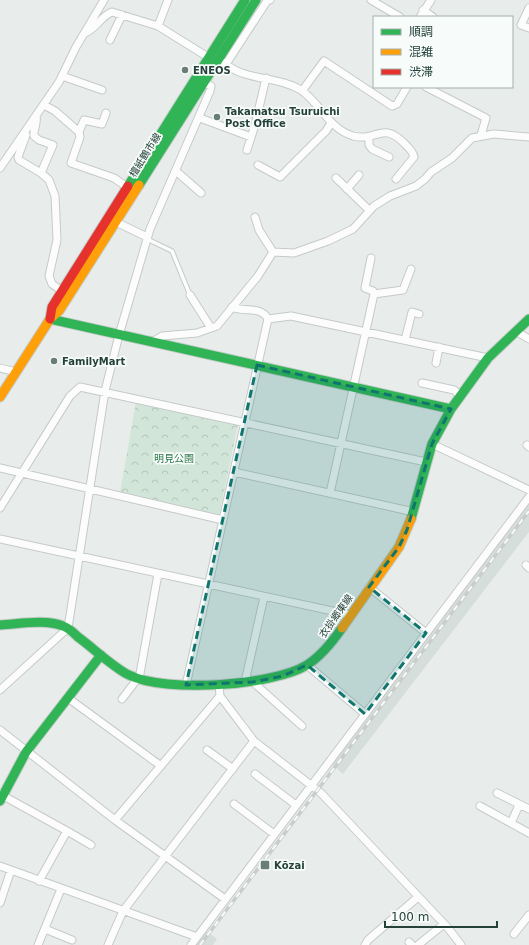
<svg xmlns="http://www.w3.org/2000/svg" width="529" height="945" viewBox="0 0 529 945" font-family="'DejaVu Sans','Noto Sans JP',sans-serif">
<defs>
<pattern id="park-crowns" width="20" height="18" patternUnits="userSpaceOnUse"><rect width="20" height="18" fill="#d1e6d8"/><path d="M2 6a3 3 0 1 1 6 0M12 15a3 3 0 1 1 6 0" fill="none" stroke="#b3c6ba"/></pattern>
</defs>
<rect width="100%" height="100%" fill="#e8edeb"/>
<path fill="#d6dedb" d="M529,504V532L343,774L332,764Z
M205,930L217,939L213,945H194Z"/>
<path fill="url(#park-crowns)" d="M136,401L238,424L219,516L120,493Z"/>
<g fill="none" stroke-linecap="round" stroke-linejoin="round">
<g stroke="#c5cac8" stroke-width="5.5">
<path id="lane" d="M147,239L172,251L190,295"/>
</g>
<g stroke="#c5cac8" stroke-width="9">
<path id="street" d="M371,0L400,17
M529,8L521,25L529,28
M423,10L433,17
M420,17L431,0
M158,26L168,0
M85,33C96,29 101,16 112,12L158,26L211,59
M110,40L122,15
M218,59C226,64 234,71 242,73C261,80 283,79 301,90C320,103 329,129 353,136C377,142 382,121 404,143C408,147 413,151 414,157L396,179
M226,64L267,1L270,0
M62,76L102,90
M426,87L486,118L481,135
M302,91L324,61L392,106L397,104L407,87
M44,105L55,111L79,132L80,137L71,163L114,178L127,187
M36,116C38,123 33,129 34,136L39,140L53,145L41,173
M200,118L251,137
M79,132L84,120L102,124L106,113
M26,135L18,157L19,160L41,173L49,180L55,196L57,240L49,276L52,284L62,291
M369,137V145L372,149L389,157
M247,150L255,125L266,78
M258,165L280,177L326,131L331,123
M0,168L59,82L76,47L104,0
M176,171L201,193
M336,178L369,210
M347,189L359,175
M255,217L259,230L273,252
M116,222L147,237
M374,294L403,290L411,269
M190,295L211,328
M232,307C244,313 260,305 268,319
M516,331L529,339
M405,340L412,312L419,314
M152,342L162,336L197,333L217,326L258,276L273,252L294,253L328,241L353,229L374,206L390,196L416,186L425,179L431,172L452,158L472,138L494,134L529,137
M436,363L439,347
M0,368L16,372
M422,383L454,390L460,395
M432,444L529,490
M527,445L529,447
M0,468L223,520
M234,472L414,512
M330,493L374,294L373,291L365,288L371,258
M0,508L70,396L80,387L426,462
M0,539L351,615
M526,565L529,568
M369,587L426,633
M307,665L365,714
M139,679L158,574
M245,682L264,597
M253,682L302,726
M186,685L268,319L291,316L488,358
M219,685L220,696L254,741L321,793L448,928L461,945
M0,690L68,628L105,391L119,335L150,229L210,91L211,86L201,81
M68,698L161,766
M122,699L138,678
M0,730L115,820L225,899
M207,750L233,769
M255,774L296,805
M497,793L529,809
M0,794L67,831L39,881
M234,804L274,834
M480,806L529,833
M115,820L220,696
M511,823L519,805
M67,831L91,845
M0,866L197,937
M0,903L11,870
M45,929L72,940
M514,934L529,915
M409,942L412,945
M38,945L61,889
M108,945L123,911L254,741
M191,945L529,497
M365,945L368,940L418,897
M418,945L444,924"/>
</g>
<g stroke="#c3cbc8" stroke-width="11">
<path id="fast" d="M139,185L256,0
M128,186L245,0
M50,319L451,409
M411,519L432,444L451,409L488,358L529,319
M0,625C20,624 45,619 63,626C69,628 74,633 78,637C92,647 114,668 129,675C165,693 273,686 307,665C321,656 333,641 342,628
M0,801L26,752L101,655"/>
</g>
<g stroke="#c3cbc8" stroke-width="11">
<path id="slow" d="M0,397L50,319L59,311L139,185
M342,628L399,547L411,519"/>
</g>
<g stroke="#c3cbc8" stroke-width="11">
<path id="jam" d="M50,319L52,307L128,186"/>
</g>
<use href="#lane" stroke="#fcfcfc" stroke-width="3.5"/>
<use href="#street" stroke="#fcfcfc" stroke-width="7"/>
<use href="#fast" stroke="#30b455" stroke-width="9"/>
<use href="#slow" stroke="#ff9f0a" stroke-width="9"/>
<use href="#jam" stroke="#e5322d" stroke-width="9"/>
<g stroke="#c9cdcc" stroke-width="3.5">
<path id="rail" d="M200,945L529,511"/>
</g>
<use href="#rail" stroke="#f7fbf9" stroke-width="2" stroke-dasharray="6" stroke-linecap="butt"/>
</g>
<path fill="#0f766e" fill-opacity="0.2" stroke="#0f766e" stroke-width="3" stroke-dasharray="8 5" stroke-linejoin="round" d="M257,365L451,409L432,444L407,530L399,547L369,587L426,633L365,714L307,665L283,676L253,682L186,685Z"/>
<g fill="#697e78" stroke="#f7fbf9" stroke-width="1.5">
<circle cx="185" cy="70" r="4"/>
<circle cx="217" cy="117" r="4"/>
<circle cx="54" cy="361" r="4"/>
<rect x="260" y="860" width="10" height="10" rx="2"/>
</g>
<g text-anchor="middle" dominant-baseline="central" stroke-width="3.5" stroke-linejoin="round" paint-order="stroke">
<g font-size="10" font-weight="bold" fill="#24423a" stroke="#f7fbf9" text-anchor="start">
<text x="193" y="70">ENEOS</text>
<text x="225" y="111">Takamatsu Tsuruichi<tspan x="225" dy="12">Post Office</tspan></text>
<text x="62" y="361">FamilyMart</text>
<text x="274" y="865">Kōzai</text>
</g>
<g font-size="10" fill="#24423a" stroke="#f7fbf9">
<text transform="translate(145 155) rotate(-58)">檀紙鶴市線</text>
<text transform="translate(336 616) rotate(-55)">衣掛郷東線</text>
</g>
<g font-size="10" fill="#2d7a4b" stroke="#f7fbf9">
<text x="174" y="458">明見公園</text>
</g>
</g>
<rect x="373" y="16" width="140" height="72" fill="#f7fbf9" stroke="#a3b1ad"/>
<rect x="381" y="29" width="20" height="6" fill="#30b455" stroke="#a3b1ad"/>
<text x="409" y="36" font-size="12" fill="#24423a">順調</text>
<rect x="381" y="49" width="20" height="6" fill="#ff9f0a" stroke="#a3b1ad"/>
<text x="409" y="56" font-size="12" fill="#24423a">混雑</text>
<rect x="381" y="69" width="20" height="6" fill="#e5322d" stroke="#a3b1ad"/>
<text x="409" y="76" font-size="12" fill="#24423a">渋滞</text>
<path d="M385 921v6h112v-6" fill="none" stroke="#24423a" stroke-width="2"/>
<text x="391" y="921" font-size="12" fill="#24423a" stroke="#f7fbf9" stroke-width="3" paint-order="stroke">100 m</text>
</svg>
